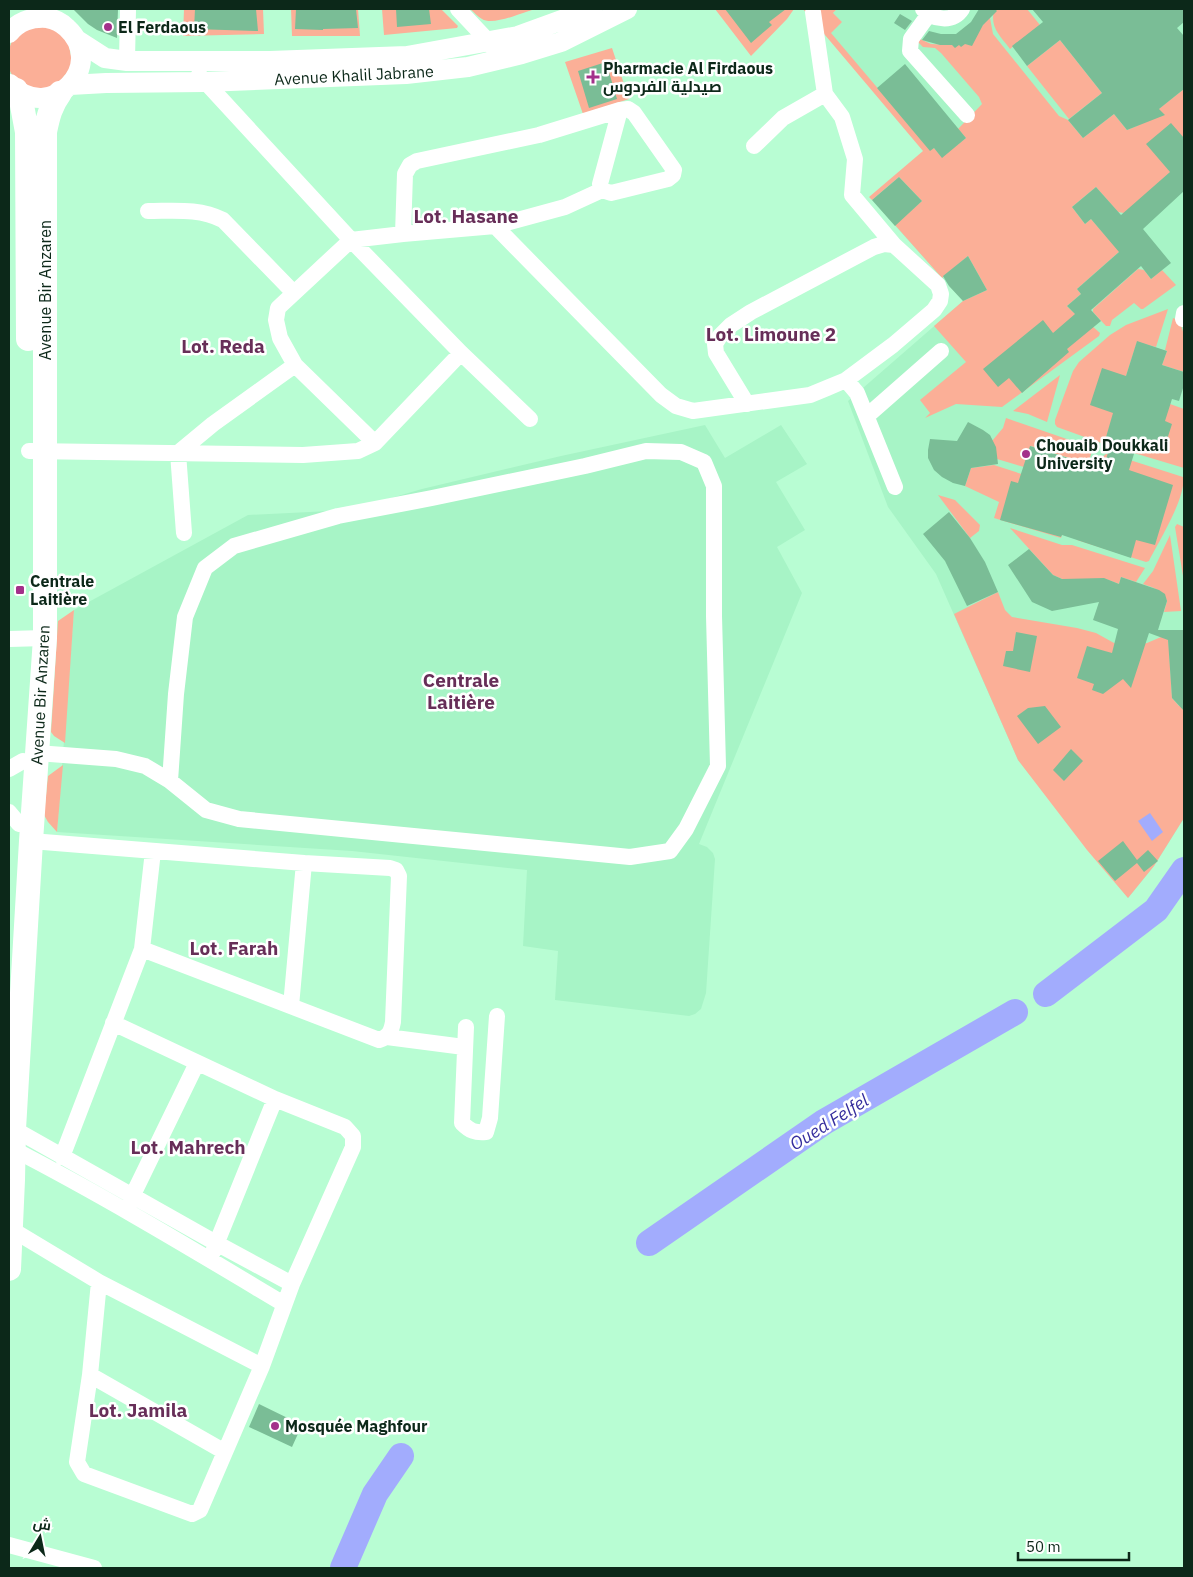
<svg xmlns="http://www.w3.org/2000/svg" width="1193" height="1577" viewBox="0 0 1193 1577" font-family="'IBM Plex Sans',Cairo,sans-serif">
<rect width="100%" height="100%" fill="#b8fdd3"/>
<path fill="#a7f4c6" d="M837,9H1184V818L1154,866L1128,898L1018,760L936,574L888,507L848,401L963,301L872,200L930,150L822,24Z
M705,425L725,458L781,425L807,464L776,482L805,530L777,547L802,593L699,844L707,847L713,853L715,859L706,993L701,1009L695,1014L689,1016L555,1000L558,951L523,946L527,870L352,851L57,832L74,610L248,515L350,510L422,489L561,456Z"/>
<path fill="#fbaf97" d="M184,9H263L264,34L183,36Z
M291,9H358L360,36H292Z
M382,9H441L458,26L457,28L384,35Z
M470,9H532V10C521,13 493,26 482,19C478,17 474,12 470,9Z
M715,9H794L787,19L751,56Z
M803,9H837L833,13L842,22L831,33L930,150L934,148L942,157L966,138L958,129L982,104L979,97L941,53L935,48L923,47L917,41L920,39L931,44L948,45L977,31L983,25L990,9H991L990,18L993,34L1059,116L1068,120L1083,138L1114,114L1127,130L1137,126L1184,89V168L1124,213L1118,212L1096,187L1072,207L1085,224L1091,219L1106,236L1113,231L1128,244L1077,289L1081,294L1067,306C1077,317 1090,323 1100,333L1099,336L1002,407L956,404L925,418L930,413L920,400L966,362L934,326L963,301L987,290L968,256L942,278L895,225L922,201L899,177L872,200L869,197L923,151Z
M994,9H1027L1040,25L1010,49C999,34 990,28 994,9Z
M47,25L67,37L73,65L53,90C37,89 27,89 14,77C2,65 9,35 24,29C31,26 40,26 47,25Z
M1060,40L1102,93L1069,119L1027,66Z
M612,48L629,99L583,114L565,62Z
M1138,269L1144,270L1151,279L1162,270L1176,285L1143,309H1141L1134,303L1112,320L1110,326H1106L1093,312V309Z
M1168,309L1156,347L1137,342L1104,444L1057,427L1055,424V420L1073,371L1079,362L1110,335L1126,325Z
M1173,318C1189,323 1184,359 1184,372L1162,365L1167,351L1165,350Z
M1060,375L1047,422L1028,414L1013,411Z
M1170,404L1184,409V468L1134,453L1138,441Z
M1006,418L1090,447L1092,451L1088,464L1031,446L1024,467L997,459L992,441L1003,428Z
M1106,454H1111L1183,477C1187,496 1158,543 1149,561L1146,562L1077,540L1102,457Z
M994,465L1074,491L1061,538L994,518L999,502L965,486L971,468Z
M938,495L955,500L980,525L979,531L970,538Z
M1177,524L1184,527V582L1175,527Z
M1010,528L1062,545H1072L1145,568L1136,582L1121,577L1119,584L1106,579H1062L1053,575Z
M1170,535L1181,611L1164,612L1167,601C1163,590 1154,588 1143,584L1153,571Z
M998,592L1005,610L1012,617L1077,628L1096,633L1114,643L1128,647L1147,643L1168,634L1172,698L1179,706H1184V818L1154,866L1128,898L1087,850L1018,760L954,614Z
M74,610L65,743L54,736L51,732L58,621Z
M63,765L57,832L48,822L44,815L48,776Z"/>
<path fill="#a2acfd" d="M1150,813L1163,832L1152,841L1138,821Z"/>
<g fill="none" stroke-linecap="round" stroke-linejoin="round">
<path stroke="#a2acfd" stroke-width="26" d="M1046,994L1156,910L1184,870
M649,1243L824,1122L1015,1012
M343,1568L375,1494L401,1456"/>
</g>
<path fill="#7abd96" d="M73,9H118L117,38L97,30L88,24Z
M195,9H256L258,31L194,29Z
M296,9H356L358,28L323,29V30L295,29Z
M396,9H429L431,24L397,27Z
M725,9H786L769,22L772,25L751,43Z
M979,9H995L997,11L983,25L972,46L965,44L961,47L959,45L955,48L952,45H940L922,40L929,31L941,34H956L971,22Z
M1032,9H1184V22L1177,28L1184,36V89L1159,109L1165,115L1127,130L1114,114L1083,138L1068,120L1102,93L1060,40L1027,66L1012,46L1043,22Z
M900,14L912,21L905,30L894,23Z
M606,62L617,99L589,108L578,71Z
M905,64L966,138L942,158L934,148L930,151L877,88Z
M1171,123L1184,138V191L1143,229L1171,263L1151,279L1141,266L1091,310L1101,321L1067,349L1069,352L1022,393L1009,378L998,387L983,369L1043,320L1053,333L1075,314L1067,306L1081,294L1077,289L1119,252L1091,219L1085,224L1072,207L1096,187L1121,215L1170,172L1146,144Z
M899,177L922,201L895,226L872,200Z
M968,256L987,290L963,301L949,286L943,276Z
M1137,341L1167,351L1162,365L1184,372V385L1179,401L1172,399L1165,421L1172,424L1164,449L1138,441L1129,470L1173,485L1155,545L1136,540L1131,558L1062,535L1061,537L1000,520L1011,481L1018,483L1030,446L1103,469L1110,446L1104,444L1113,413L1090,405L1102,368L1126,376Z
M968,422L983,430L990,435L996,447L998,464L971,468L965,486L953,483L942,477L934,470L928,458V450L930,439L957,441Z
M949,512L970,538L985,562L998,592L967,606L945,561L923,534Z
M1029,549L1053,575L1062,579L1104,578L1119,584L1121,577L1159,590L1165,594L1167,601L1158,630H1184V711L1172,698L1168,640L1149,633L1131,688L1123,679L1103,694L1092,690L1094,684L1077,678L1087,646L1112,653L1118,629L1093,620L1099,602L1052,611L1032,602L1008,565Z
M1016,632L1037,636L1030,672L1003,666L1006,651H1013Z
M1045,706L1061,727L1038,744L1017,716L1028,708Z
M1071,749L1083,761L1064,781L1053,770Z
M1123,841L1137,860L1148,850L1158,861L1144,872L1137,863L1115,881L1098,861Z
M259,1404L302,1425L292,1447L249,1427Z"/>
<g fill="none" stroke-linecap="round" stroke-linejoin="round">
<path stroke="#fff" stroke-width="16" d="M458,9L489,42L494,49
M923,9C933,20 953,23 962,9
M813,12L825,94L842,117L855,159L852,195L894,245
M929,14L911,39L910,51L967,115
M127,61L128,9
M199,75L351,240L461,353L530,419
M754,146L783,118L825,94
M602,190L600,184L620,110
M148,211C175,211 199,208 223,220L294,293
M495,226L661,395L676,406L693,411L810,395L827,388L846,380L893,345L934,310L940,301L941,294L938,285L894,245L884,244L874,247L751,312L731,325L720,336L715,344L716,353L747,404
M1183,319L1184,313
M846,380L857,393L895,487
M867,416L941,351
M375,443L295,365L280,338L276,320L278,308L351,240L403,234L495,226L565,207L602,190L611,193L668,179L673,175L674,170L634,113L628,109L620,110L539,135L417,161L410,165L405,174L403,234
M29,451L303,455L358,451L375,443L461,353
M184,533L178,453L213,424L295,365
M9,639L45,638
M37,753L116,759L145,766L170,781L206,810L239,819L630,857L670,851L686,829L718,766L714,616V486L704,462L681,452L646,451L585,466L432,498L338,516L234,546L205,568L185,617L176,694L170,781
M9,769L23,761
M9,812L19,824
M31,841L304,863L390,868L396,870L399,876L393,1022C391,1032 389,1037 379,1040L142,949
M291,1006L304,863
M466,1027L462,1123C470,1131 475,1133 486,1132L490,1118L497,1016
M387,1037L464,1047
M14,1129L216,1243L292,1284
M13,1149C106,1197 195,1251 284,1304
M62,1157L142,949L153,851
M128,1205L197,1063
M11,1229L99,1282L262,1366
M213,1252L275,1099
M99,1282L90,1375L77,1462L84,1474L192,1514L200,1510L262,1366L292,1284L353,1147V1136L345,1127L275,1099L113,1023
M90,1375L225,1452
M9,1545L94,1568"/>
<path stroke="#fff" stroke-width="20" d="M9,33C19,21 31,17 47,18C54,19 62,23 67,28C108,66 50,125 10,84
M77,40L105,58L127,61H270L407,56L518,36L592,9
M70,85L106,83L204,82L406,74L468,67L522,54L561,42L627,9"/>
<path stroke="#fff" stroke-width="24" d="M16,90L21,100L27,132L28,339
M9,1269L13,1180L14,1129L31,841L45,638V132C48,117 51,105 60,93"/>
</g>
<g fill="#a3308a" stroke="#fff" stroke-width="2">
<circle cx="108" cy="27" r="5"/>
<path d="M590.5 69.5h5v5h5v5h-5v5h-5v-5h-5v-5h5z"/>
<circle cx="1026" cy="454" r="5"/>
<rect x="15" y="585" width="10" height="10" rx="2.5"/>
<circle cx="275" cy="1426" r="5"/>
</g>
<g text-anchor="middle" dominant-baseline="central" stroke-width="5" stroke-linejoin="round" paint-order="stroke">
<g font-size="16" font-weight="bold" fill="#0c2819" stroke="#fff" text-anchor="start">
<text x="118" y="27">El Ferdaous</text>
<text x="603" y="68">Pharmacie Al Firdaous<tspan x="603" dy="18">صيدلية الفردوس</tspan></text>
<text x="1036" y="445">Chouaib Doukkali<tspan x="1036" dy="18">University</tspan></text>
<text x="30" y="581">Centrale<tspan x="30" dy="18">Laitière</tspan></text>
<text x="285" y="1426">Mosquée Maghfour</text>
</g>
<g font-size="16" fill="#0c2819" stroke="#fff">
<text transform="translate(354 75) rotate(-3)">Avenue Khalil Jabrane</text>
<text transform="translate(45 290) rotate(-90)">Avenue Bir Anzaren</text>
<text transform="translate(40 695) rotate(-87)">Avenue Bir Anzaren</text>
</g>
<g font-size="18" font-style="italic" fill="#352d9d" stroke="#fff">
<text transform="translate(829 1122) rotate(-32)">Oued Felfel</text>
</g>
<g font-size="19" font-weight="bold" fill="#672e58" stroke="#fff">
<text x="466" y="216">Lot. Hasane</text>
<text x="771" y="334">Lot. Limoune 2</text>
<text x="223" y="346">Lot. Reda</text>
<text x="461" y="680">Centrale<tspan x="461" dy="22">Laitière</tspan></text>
<text x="234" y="948">Lot. Farah</text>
<text x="188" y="1147">Lot. Mahrech</text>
<text x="138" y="1410">Lot. Jamila</text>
</g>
</g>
<rect width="1193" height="1577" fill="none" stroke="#0c2819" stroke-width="20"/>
<g transform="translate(40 1537) rotate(10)" stroke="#ffffff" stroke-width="4" paint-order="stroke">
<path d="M0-4L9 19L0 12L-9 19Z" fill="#0c2819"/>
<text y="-8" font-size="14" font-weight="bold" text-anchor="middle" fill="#0c2819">ش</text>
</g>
<path d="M1018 1552v8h111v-8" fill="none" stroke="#0c2819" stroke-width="2.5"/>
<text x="1026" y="1552" font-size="15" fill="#0c2819" stroke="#ffffff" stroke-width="4" paint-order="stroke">50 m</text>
</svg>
